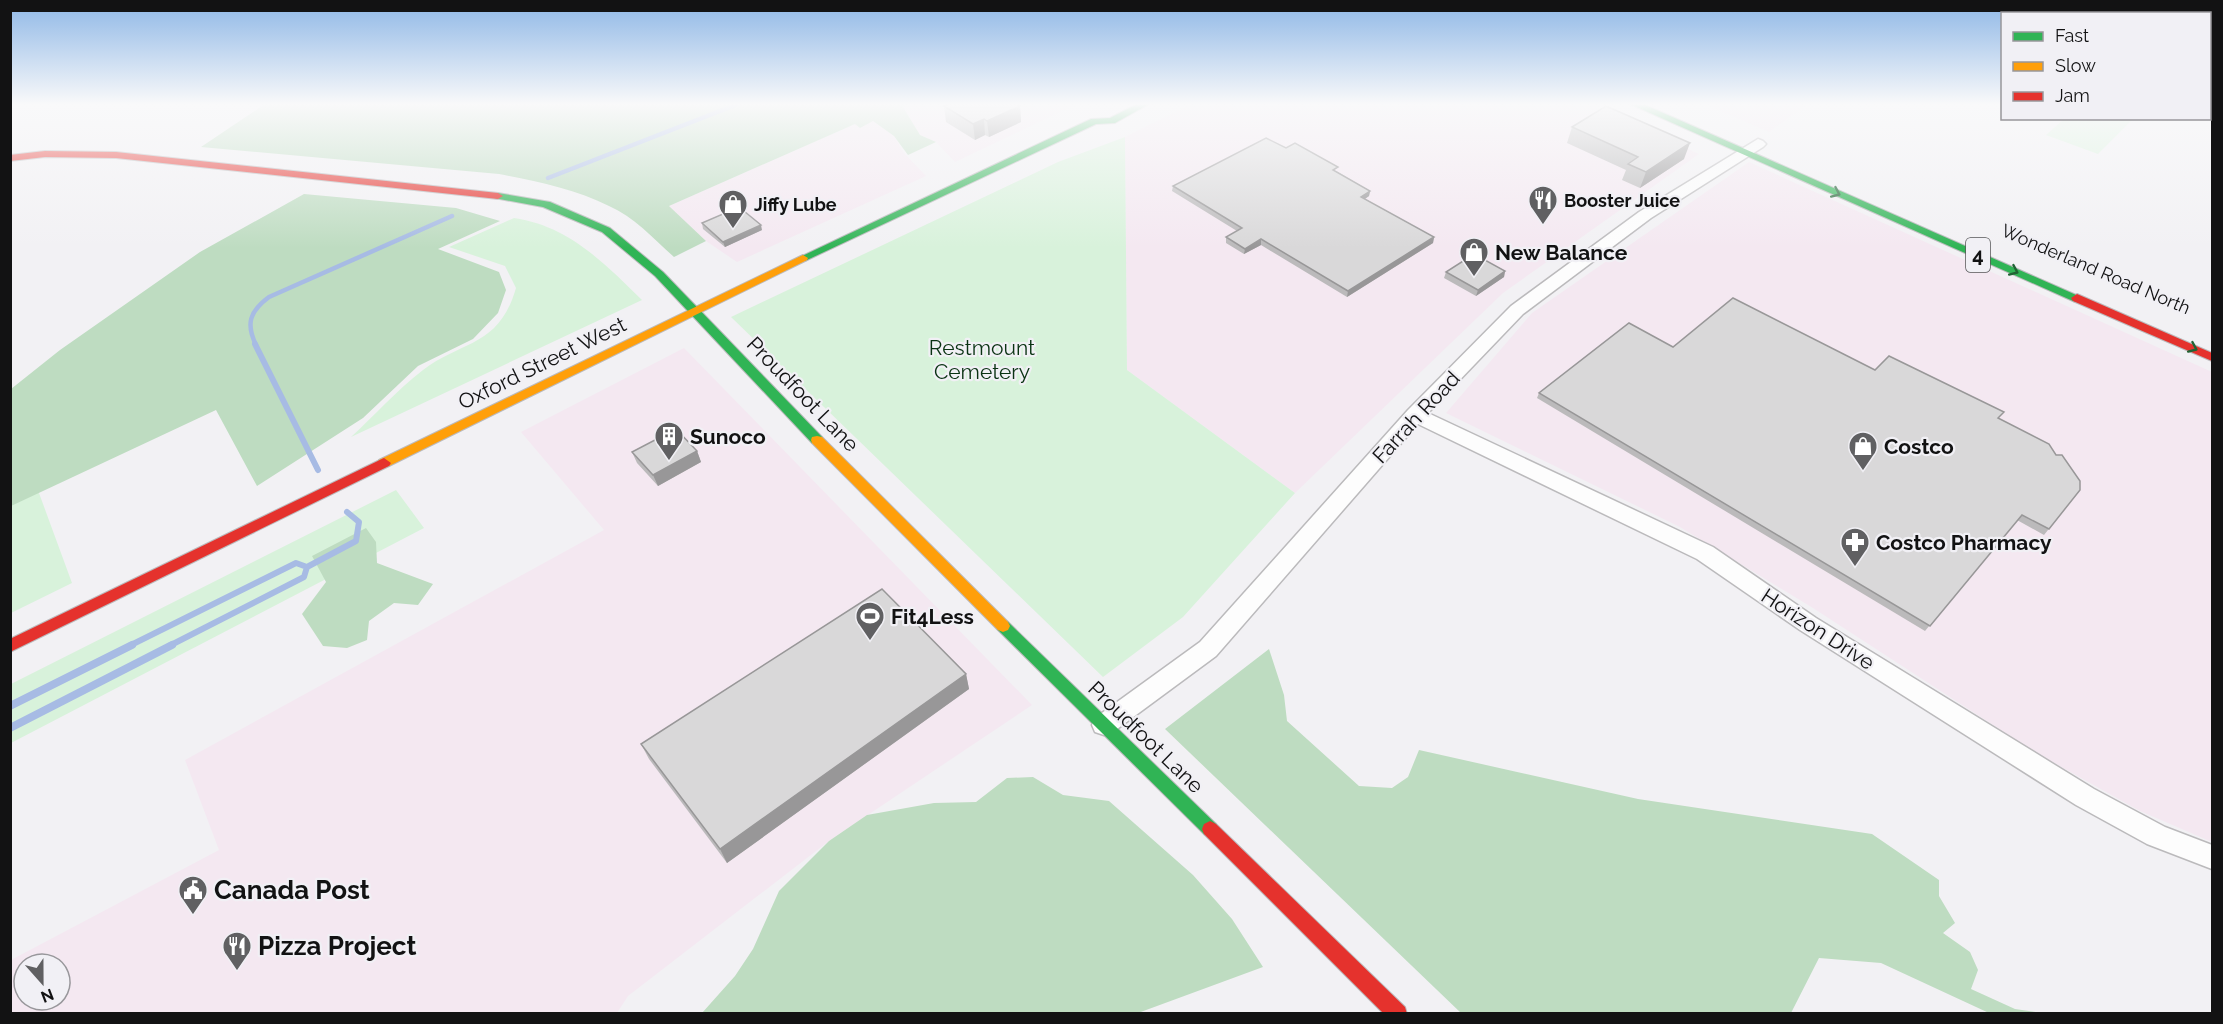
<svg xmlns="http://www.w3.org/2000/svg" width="2223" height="1024" viewBox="0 0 2223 1024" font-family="Raleway,sans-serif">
<rect width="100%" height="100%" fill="#f2f1f4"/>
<path fill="#f4e8f1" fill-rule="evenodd" d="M908,104H1077L955,162L936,142L920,135L903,107Z
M1191,104H1590L1699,154L1503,293L1295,493L1127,370L1125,137Z
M1705,104H1808L1769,132Z
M873,121L894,136L903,152L926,176L737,262L706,241L669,206L855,124L860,127Z
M1749,162L2212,372V842L2140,811L2033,751L1813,608L1680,527L1446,413L1532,313Z
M684,348L1032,705L829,841L628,996L617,1013L11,1014V960L219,850L185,760L604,530L521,432ZM24,964H60V1000H24Z"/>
<path fill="#d8f2db" d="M2064,119V118L2133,119L2098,154L2046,135Z
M1125,137L1127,370L1295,493L1183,617L1103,677L731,317L1058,162Z
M514,218C569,226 604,263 642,300L351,437C375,415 397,390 423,370C463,340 499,347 516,288L505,266L449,247Z
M10,414L72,583L11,613H10Z
M396,490L424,528L11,743V684Z"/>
<path fill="#bedcc1" d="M265,104H908L903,107L920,135L936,142L908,155L894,136L873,121L860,128L855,124L669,206L706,241L674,257C654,239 634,217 609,206C575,189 535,181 499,174L201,147Z
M304,194L456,208L500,221L438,249L499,272L506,290L498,313L473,339L418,366L363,418L257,486L216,410L11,506V389L60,350L200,252Z
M366,528L376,542L377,563L433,584L418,605L394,603L369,621L367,640L347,648L323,646L302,614L326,582L312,556Z
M1269,649L1284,695L1287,721L1359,786L1392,788L1408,777L1419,750L1638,799L1872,834L1939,880V896L1955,923L1943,933L1970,952L1978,970L1971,989L2015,1009L2043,1013H1989L1881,963L1819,958L1791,1013H1461L1165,729Z
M1033,777L1063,795L1109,801L1193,875L1232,919L1263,967L1138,1013H702L735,976L753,949L779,891L829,841L867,815L934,803L976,802L1007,778Z"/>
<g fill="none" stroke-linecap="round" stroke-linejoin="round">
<path stroke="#a7bbe4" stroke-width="4.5" d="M548,178L738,104
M256,345C246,324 249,312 269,297L452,216"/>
<path stroke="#a7bbe4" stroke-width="6" d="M255,344L318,470
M129,646L296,563L307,567L356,541L359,522L347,512
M169,646L304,577L307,567"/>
<path stroke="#a7bbe4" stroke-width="8" d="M10,706L132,645
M10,728L172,645"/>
<g stroke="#bbbabc" stroke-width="3">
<path id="street" d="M1758,139L1763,141L1766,144L1763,147L1651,218L1523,314L1428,413L1713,547L1816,618L2094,789L2165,827L2212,845V869L2147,844L2076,805L1800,630L1697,559L1418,424L1216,656L1113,732L1104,735L1095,732L1092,725L1095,718L1200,642L1408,410L1511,306L1639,212Z"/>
</g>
<g stroke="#bbbabc" stroke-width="2">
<path id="fast" d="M1137,104H1149L1115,123L1096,124L807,260L803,261L798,258L1091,119L1110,118Z
M1630,104H1643L2083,298L2077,302L2073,301Z
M498,193L550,202L610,228L663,272L822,437L823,440L822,443H812L655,276L602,232L543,207L494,198V194Z
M1003,620L1008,622L1216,824L1218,829L1216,834L1210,837L1204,834L998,630L996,626L998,622Z"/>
</g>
<g stroke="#bbbabc" stroke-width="2">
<path id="slow" d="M803,255L808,258L807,260L389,466H379L377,463L379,460Z
M817,436L822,437L1008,622L1010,626L1008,630L1003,632L998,630L812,443L811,440L812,437Z"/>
</g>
<g stroke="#bbbabc" stroke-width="2">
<path id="jam" d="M45,151L116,152L498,193L503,196L498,199L116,158L45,157L10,161V155Z
M2077,294L2212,353V361L2073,301L2071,298Z
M384,458L391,463L389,466L10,652V639Z
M1210,821L1216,824L1405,1007L1407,1014H1384L1204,834L1202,829L1204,824Z"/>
</g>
<use href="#street" fill="#fdfdfd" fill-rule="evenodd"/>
<use href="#fast" fill="#30b455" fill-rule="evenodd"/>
<use href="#slow" fill="#ff9f0a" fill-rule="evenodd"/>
<use href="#jam" fill="#e5322d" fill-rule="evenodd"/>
</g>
<path fill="#bbbabb" d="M944,106H1020L1021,122L989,137L985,135L975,140L946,122Z
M1572,127L1684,159L1640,188L1622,180L1626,170L1567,143Z
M1286,148L1338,172L1370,191L1369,196L1365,199L1434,237L1433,243L1347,297L1261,245L1244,254L1226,243V237L1237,231L1172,191L1173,186Z
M702,223L762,230L725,247L703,229Z
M1505,271L1504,277L1476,296L1444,278L1446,272Z
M1673,347L1875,370L1999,419L2080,490L2044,535L2017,520L1925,631L1537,398L1539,393Z
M697,451L701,462L658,486L637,463L632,452Z
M966,674L969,689L727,863L649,759L641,744Z"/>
<path fill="#989798" d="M1020,106L1021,122L989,137L987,121Z
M984,119L985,135L975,140L973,124Z
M1690,143L1684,159L1640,188L1646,172Z
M1370,191L1369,196L1360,202L1361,197Z
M761,225L762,230L725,247L723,242Z
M1434,237L1433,243L1347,297L1348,291Z
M1261,239V245L1244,254L1245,249Z
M1505,271L1504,277L1476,296L1478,290Z
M697,451L701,462L658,486L653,475Z
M966,674L969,689L727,863L720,849Z"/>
<path fill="#d9d8d9" stroke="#989798" stroke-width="1.5" d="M948,104H1017L1020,106L987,121L984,119L973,124L944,106Z
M1606,106L1690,143L1646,172L1628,164L1638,157L1572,127Z
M1266,138L1286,148L1295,143L1338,167L1333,170L1370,191L1361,197L1434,237L1348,291L1261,239L1245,249L1226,237L1242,228L1173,186Z
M739,207L761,225L723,242L702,223Z
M1474,254L1505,271L1478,290L1446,272Z
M1733,298L1875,370L1889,356L2004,412L1998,418L2049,444L2056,455H2062L2080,481V490L2049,529L2022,515L1930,626L1539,393L1629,323L1673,347Z
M676,429L697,451L653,475L632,452Z
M882,589L966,674L720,849L641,744Z"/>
<defs><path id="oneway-chevron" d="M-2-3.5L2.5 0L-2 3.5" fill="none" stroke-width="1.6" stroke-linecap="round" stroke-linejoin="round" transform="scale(1.5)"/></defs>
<g stroke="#216334">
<use href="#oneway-chevron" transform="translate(1836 193) rotate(24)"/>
<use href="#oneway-chevron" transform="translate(2014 271) rotate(24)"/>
<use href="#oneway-chevron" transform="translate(2193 348) rotate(24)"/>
</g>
<linearGradient id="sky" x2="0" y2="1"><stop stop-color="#8eb7e6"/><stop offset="0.42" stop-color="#f9f9fa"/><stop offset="1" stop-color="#f9f9fa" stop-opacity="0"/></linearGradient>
<rect width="2223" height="248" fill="url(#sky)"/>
<defs>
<g id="restaurant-pin" transform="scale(1.5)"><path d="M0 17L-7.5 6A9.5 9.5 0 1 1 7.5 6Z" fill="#606062" stroke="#f1f0f5"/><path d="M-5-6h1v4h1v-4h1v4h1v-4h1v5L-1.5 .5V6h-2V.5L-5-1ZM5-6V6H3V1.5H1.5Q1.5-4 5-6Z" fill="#fff"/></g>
<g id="shop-pin" transform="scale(1.5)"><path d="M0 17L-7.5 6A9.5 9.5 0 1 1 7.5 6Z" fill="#606062" stroke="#f1f0f5"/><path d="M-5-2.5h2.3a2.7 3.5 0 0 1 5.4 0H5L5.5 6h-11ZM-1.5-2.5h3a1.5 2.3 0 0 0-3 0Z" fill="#fff"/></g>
<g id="building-pin" transform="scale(1.5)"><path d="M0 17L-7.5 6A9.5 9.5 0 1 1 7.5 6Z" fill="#606062" stroke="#f1f0f5"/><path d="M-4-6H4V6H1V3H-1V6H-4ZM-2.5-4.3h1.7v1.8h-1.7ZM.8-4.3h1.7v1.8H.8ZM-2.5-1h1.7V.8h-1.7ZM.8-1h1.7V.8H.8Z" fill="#fff"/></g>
<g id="pharmacy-pin" transform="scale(1.5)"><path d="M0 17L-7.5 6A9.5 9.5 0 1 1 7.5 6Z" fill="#606062" stroke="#f1f0f5"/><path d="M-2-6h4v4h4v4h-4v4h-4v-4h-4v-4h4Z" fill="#fff"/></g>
<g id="stadium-pin" transform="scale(1.5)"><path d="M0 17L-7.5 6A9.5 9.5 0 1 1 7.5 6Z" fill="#606062" stroke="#f1f0f5"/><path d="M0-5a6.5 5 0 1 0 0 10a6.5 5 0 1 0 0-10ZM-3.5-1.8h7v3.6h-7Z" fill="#fff"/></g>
<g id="civic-pin" transform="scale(1.5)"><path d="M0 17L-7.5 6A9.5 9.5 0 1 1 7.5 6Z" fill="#606062" stroke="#f1f0f5"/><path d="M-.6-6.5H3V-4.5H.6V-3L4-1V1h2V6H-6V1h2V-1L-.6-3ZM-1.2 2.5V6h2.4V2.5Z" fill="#fff"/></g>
</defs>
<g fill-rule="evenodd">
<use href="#restaurant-pin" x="1543" y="200"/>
<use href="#shop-pin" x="733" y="204"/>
<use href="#shop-pin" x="1474" y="252"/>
<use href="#building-pin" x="669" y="436"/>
<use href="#shop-pin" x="1863" y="446"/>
<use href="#pharmacy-pin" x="1855" y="542"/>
<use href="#stadium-pin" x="870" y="616"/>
<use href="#civic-pin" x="193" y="890"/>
<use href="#restaurant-pin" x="237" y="946"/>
</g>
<g text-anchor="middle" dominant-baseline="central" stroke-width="4.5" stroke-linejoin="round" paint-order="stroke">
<g font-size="18" font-weight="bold" fill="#121213" stroke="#f1f0f5" text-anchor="start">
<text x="1564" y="200">Booster Juice</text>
<text x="754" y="204">Jiffy Lube</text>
</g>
<g font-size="18" fill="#121213" stroke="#f1f0f5">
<text transform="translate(2096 269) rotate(23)">Wonderland Road North</text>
</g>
<rect fill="#f1f0f5" stroke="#555557" stroke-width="1.5" x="1966" y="238" width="24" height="34" rx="4.5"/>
<g font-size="20" font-weight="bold" fill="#121213">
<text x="1978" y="255">4</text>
</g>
<g font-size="21" font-weight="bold" fill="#121213" stroke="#f1f0f5" text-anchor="start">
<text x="1495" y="252">New Balance</text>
<text x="690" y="436">Sunoco</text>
<text x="1884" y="446">Costco</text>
<text x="1876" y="542">Costco Pharmacy</text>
<text x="891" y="616">Fit4Less</text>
</g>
<g font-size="21" fill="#0a3313" stroke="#f1f0f5">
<text x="982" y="347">Restmount<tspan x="982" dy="24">Cemetery</tspan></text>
</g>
<g font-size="21" fill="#121213" stroke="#f1f0f5">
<text transform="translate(542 363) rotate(-26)">Oxford Street West</text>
<text transform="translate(803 394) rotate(46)">Proudfoot Lane</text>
<text transform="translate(1416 417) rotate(-47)">Farrah Road</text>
<text transform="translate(1818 629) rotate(33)">Horizon Drive</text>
<text transform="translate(1146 737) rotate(44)">Proudfoot Lane</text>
</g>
<g font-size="26" font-weight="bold" fill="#121213" stroke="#f1f0f5" text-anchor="start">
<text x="214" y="890">Canada Post</text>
<text x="258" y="946">Pizza Project</text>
</g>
</g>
<rect width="2223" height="1024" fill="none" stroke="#121213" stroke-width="24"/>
<rect x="2001" y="12" width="210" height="108" fill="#f1f0f5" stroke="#98979b" stroke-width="1.5"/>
<rect x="2013" y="32" width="30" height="9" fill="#30b455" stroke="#98979b" stroke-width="1.5"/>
<text x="2055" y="42" font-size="18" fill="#121213">Fast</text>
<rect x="2013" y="62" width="30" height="9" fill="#ff9f0a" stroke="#98979b" stroke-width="1.5"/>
<text x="2055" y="72" font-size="18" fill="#121213">Slow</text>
<rect x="2013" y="92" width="30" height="9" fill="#e5322d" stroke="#98979b" stroke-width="1.5"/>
<text x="2055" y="102" font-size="18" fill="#121213">Jam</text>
<g transform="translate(42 982) rotate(159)"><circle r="28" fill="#f1f0f5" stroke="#98979b" stroke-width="1.5"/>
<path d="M0-4.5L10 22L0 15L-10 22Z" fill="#606062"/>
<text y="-9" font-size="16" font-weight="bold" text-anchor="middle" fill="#121213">N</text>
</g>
</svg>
